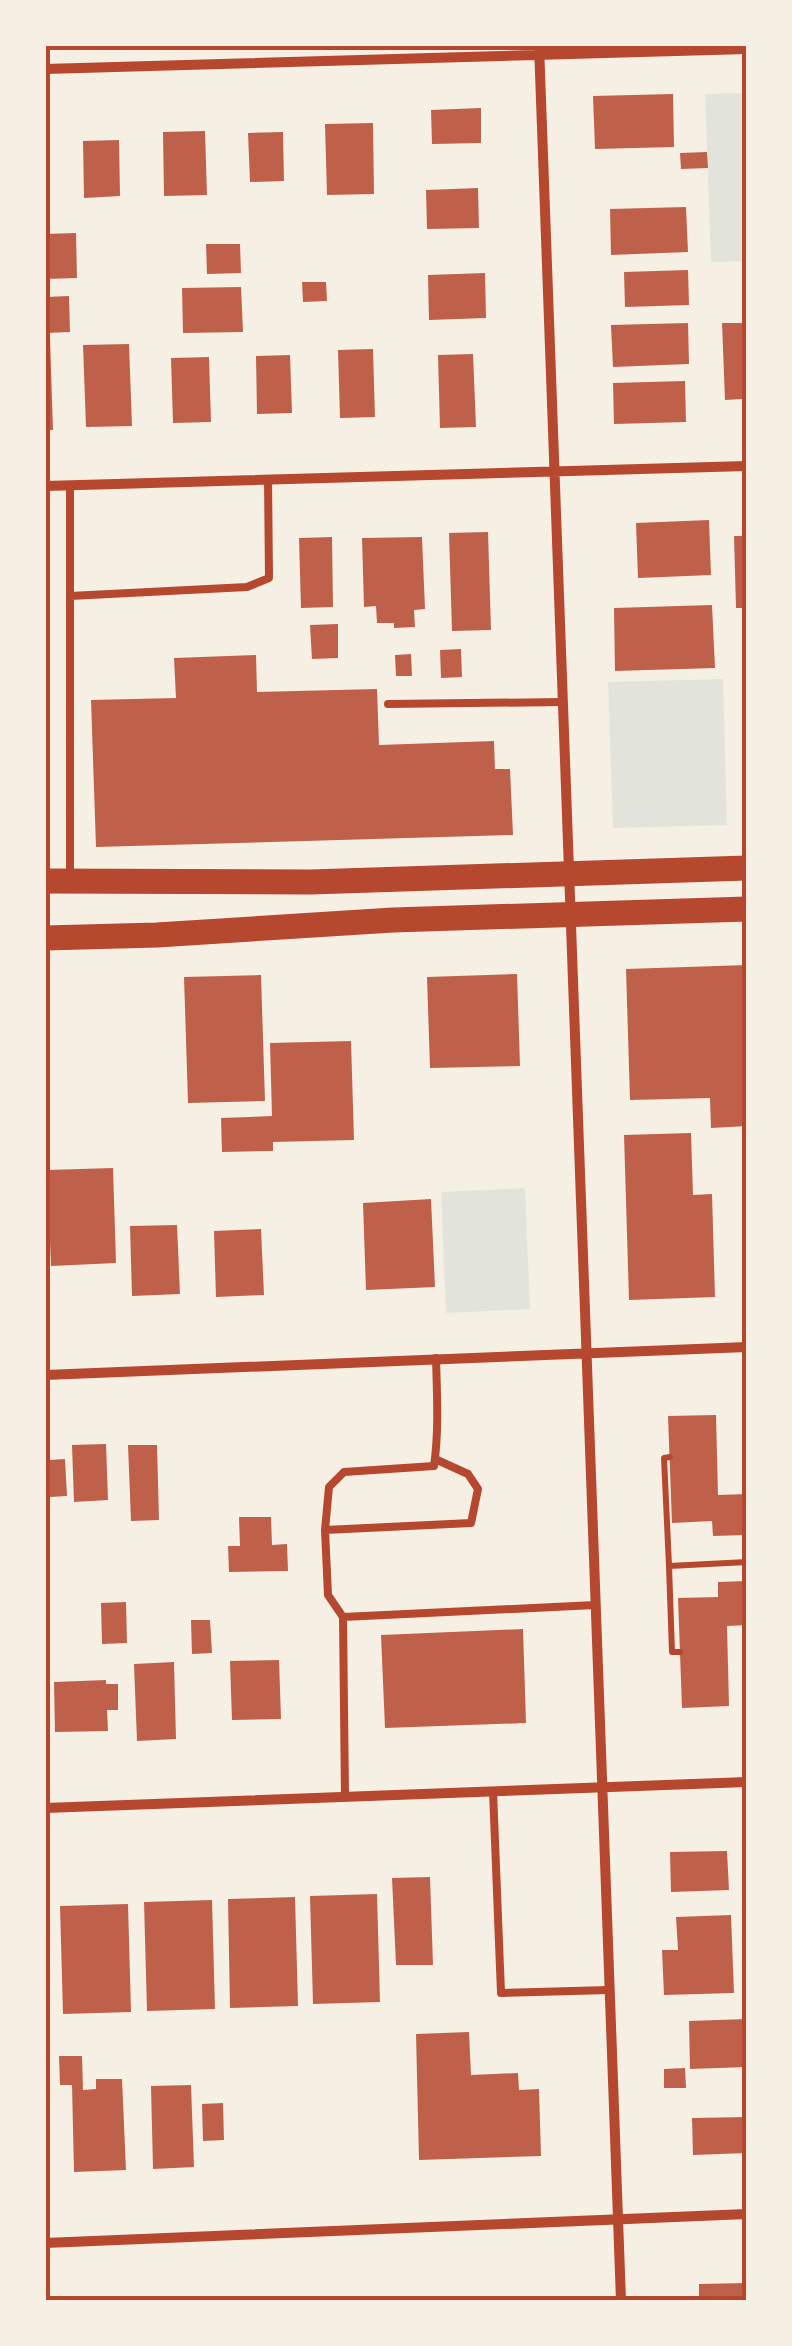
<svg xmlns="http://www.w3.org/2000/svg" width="792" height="2346" viewBox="0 0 792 2346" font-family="Inter,sans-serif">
<rect width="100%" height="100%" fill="#f6efe4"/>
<path fill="#e2e4dc" d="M747,93V261L711,262L705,94Z
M723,679L727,825L613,828L608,682Z
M525,1188L530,1309L446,1313L441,1192Z"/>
<path fill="#bf614a" d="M673,94L674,147L595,149L593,96Z
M481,108V143L432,144L431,110Z
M373,123L374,194L327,195L325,124Z
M205,131L207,195L164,196L163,132Z
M283,132L284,181L250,182L248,133Z
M119,140L120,196L84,198L83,141Z
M707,152L708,168L681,169L680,153Z
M478,188L479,228L427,229L426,190Z
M686,207L688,252L611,255L610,209Z
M76,233L77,278L45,279V234Z
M206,244H240L241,273L207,274Z
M688,270L689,305L625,307L624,272Z
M485,273L486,318L429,320L428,275Z
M302,282H326L327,301L303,302Z
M241,287L243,332L183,333L182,288Z
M69,296L70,332L46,333L45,297Z
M688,323L689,364L613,367L611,325Z
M722,323H747V404H742V399L725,400Z
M45,338H50L53,430H45Z
M129,344L132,426L86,427L83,345Z
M373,349L375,417L340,418L338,350Z
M473,354L476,427L440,428L438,355Z
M290,355L292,413L257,414L256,356Z
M209,357L211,422L173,423L171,358Z
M685,381L686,422L614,424L613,383Z
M709,520L711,575L638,578L636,523Z
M488,532L491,630L452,631L449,533Z
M734,536H747V608H736Z
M332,537L333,607L301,608L299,538Z
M422,537L425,609L414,610L415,627L394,628V623H377L376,606L364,607L362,538Z
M712,605L715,668L615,671L614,608Z
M338,624V658L312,659L310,625Z
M461,649L462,677L441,678L440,650Z
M411,654L412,676H396L395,655Z
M256,655L257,692L377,689L379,745L494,741L495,769H510L513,835L96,847L91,700L176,698L174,658Z
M747,965V1126L711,1128L710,1098L630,1100L626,969Z
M517,974L520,1066L430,1068L427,977Z
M261,975L265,1101L188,1103L184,977Z
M351,1041L354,1140L273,1142V1151L222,1152L221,1118L272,1116L270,1043Z
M691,1133L693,1195L712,1194L715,1297L629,1300L624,1135Z
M113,1168L116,1263L51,1266L47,1170Z
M431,1199L435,1287L366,1290L363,1203Z
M177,1225L180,1294L132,1296L130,1226Z
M261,1229L264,1295L216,1297L214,1231Z
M716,1415L718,1495L747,1494V1535L713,1536L712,1521L672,1523L668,1416Z
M106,1444L108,1500L74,1502L72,1445Z
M128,1445H157L159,1520L131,1521Z
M65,1459L67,1496L50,1497L49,1460Z
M239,1517H271L272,1545L287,1544L288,1571L229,1572L228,1546H240Z
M747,1581V1625L727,1626L729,1706L682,1708L678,1598L718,1597V1582Z
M126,1602L127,1643L102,1644L101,1603Z
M191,1620H210L212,1653L192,1654Z
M523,1629L526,1723L385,1728L381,1635Z
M279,1660L281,1719L232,1720L230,1661Z
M174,1662L176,1739L137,1741L134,1664Z
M106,1680V1684H118V1710H107L108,1731L55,1732L54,1682Z
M727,1851L729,1890L671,1892L670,1852Z
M430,1877L433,1965H396L392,1878Z
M377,1894L380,2002L313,2004L310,1896Z
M295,1897L298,2006L230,2008L228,1899Z
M212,1900L215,2009L147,2011L144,1902Z
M128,1904L131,2012L63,2014L60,1906Z
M731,1915L734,1993L664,1995L662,1950H678L676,1917Z
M747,2019V2067L690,2069L689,2021Z
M469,2032L471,2075L518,2073L519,2090L539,2089L541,2156L419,2160L416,2034Z
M59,2056H82L83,2090L96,2089V2079H122L126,2170L74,2172L72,2085H60Z
M685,2068L686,2088H664V2069Z
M191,2085L194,2167L153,2169L151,2086Z
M223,2103L224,2140L203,2141L202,2104Z
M747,2117V2153L693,2155L692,2118Z
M747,2283V2301H699V2284Z"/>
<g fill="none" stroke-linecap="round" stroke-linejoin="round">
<path stroke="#b5482f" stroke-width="6" d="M670,1457L664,1458L669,1566L747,1562
M669,1566L672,1652H680"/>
<path stroke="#b5482f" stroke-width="8" d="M70,485V876
M70,596L247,587L269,578L268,479
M388,704L563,702
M435,1459L468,1474L478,1489L471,1523L325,1530L329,1487L344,1472L434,1466C439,1431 437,1395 436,1358
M325,1530L328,1595L343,1617L345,1797
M343,1617L595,1605
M493,1791L501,1993L609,1990"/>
<path stroke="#b5482f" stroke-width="10" d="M539,45L621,2301
M45,69L747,49
M45,486L747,466
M45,1375L747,1347
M45,1808L747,1782
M45,2243L747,2214"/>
<path stroke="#b5482f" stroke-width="25" d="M45,881L311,882L747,868
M45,938L157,935L393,920L747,909"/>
</g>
<rect width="792" height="2346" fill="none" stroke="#f6efe4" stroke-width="95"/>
<rect x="48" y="48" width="696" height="2250" fill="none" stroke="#b5482f" stroke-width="4"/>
</svg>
